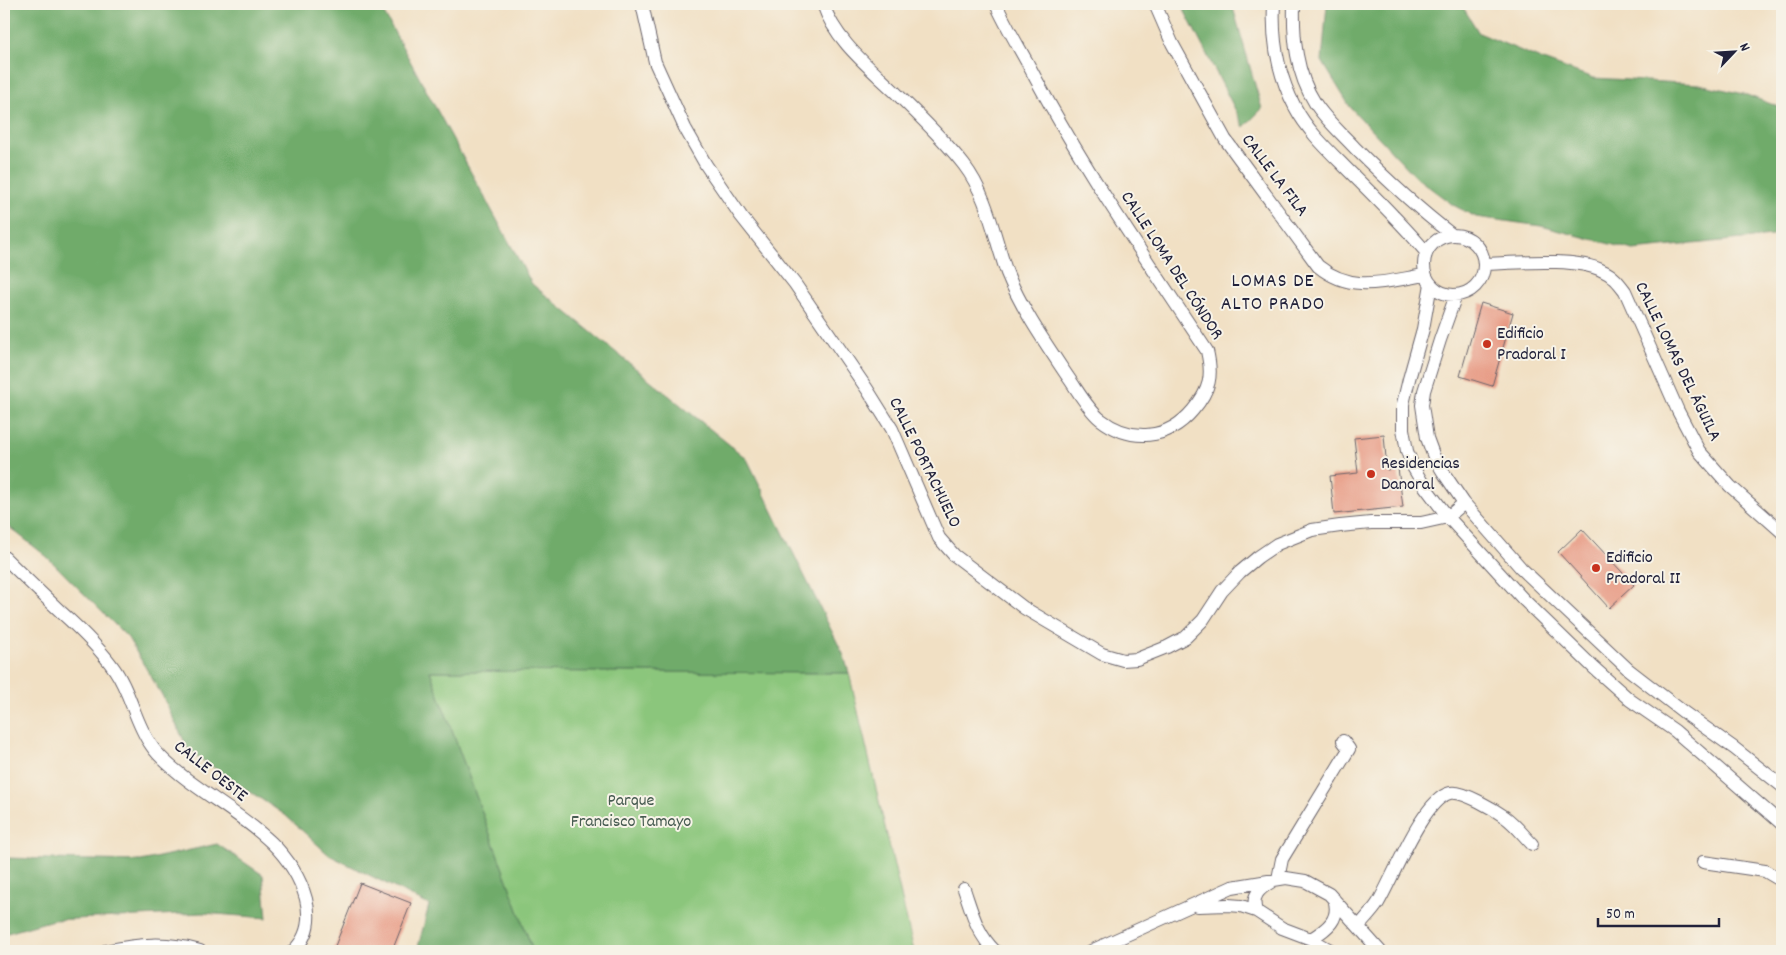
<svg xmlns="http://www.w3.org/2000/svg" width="1786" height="955" viewBox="0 0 1786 955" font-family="Dekko,sans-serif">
<rect width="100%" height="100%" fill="#f7f3e8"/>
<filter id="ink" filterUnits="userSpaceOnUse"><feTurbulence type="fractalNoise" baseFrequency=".02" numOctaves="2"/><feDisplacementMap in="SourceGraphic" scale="10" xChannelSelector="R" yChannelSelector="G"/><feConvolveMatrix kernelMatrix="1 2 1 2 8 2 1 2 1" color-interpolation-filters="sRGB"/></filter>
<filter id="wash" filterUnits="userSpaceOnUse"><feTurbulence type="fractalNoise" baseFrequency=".0096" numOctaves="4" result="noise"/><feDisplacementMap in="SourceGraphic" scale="20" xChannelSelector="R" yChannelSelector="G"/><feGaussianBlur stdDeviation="1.12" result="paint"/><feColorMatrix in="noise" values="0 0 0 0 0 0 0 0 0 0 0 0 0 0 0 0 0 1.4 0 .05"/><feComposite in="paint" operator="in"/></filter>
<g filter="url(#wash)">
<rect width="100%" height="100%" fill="#f1e0c4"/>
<path fill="#8bc67b" stroke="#56745b" d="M430,671L849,673L914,951H533Z"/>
<path fill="#70ab6b" stroke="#496653" d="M4,4H379L532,284L747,459L844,656L849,673L430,671L533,951H417L429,905L329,855L285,815L189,751L162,695L128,638L46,556L4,523Z
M1181,4H1232L1262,109L1244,127Z
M1327,4H1461L1479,33L1543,60L1593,78L1699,84L1744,94L1782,108V235L1633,250L1541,226L1476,217L1453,205L1417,178L1350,107L1322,61Z
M217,844L263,875L267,918L203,913L53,920L4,934V858L141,861Z"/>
<g id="blocks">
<path fill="#e6937b" d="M1481,303L1513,313L1492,386L1460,376Z
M1384,435L1387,470L1398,468L1403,507L1334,514L1330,476L1358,473L1354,438Z
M1582,529L1634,585L1609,608L1558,552Z
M360,883L411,903L392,951H333Z"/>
</g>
</g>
<g filter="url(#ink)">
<use href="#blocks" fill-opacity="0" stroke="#6a646b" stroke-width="1"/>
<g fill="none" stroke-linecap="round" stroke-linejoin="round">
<g stroke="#6a646b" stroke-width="14">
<path id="minor" d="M642,4L655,62L685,128L706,165L741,216L795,284L867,389L892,429L939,538L954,555L1024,608L1102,654L1123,660L1137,659L1167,647L1186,637L1203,620L1222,591L1240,572L1258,557L1277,544L1312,530L1340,526L1371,523H1421L1448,517L1464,503
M823,4C835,40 867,65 894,91C917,114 943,138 964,165C988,196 994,237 1007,273C1022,310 1046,344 1068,377C1078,391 1087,408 1100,419C1131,443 1168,440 1193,410C1210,390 1213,376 1207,351C1145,257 1080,164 1028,64C1017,44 1005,24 996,4
M1155,4L1172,43L1225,139L1318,266C1352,294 1386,281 1425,275
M1274,4C1272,40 1278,75 1295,107C1307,130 1327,149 1344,166C1372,194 1401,222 1426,252
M1294,4C1293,38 1296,73 1315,103C1325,119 1342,134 1355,148C1386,179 1417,208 1451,234
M1424 265a30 30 0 1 1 60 0a30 30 0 1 1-60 0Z
M1485,264C1515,263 1577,257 1603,271C1613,275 1619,283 1625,291L1678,411L1699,451L1730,486L1782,532
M1431,284L1423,329L1409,379L1403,404V429L1407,451L1413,467L1423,484L1448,517L1523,599L1594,668L1630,700L1675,731L1782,824
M1456,295L1440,340L1424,391L1422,405L1427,438L1434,457L1445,475L1464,503L1521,568L1629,670L1686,714L1734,748L1782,786
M4,557C23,576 42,594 61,612C81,630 100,648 115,670C131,693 135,723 151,745C158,756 170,766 180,774C227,812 289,837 306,899C311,919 308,937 293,951
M1703,862L1765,871L1782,881
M1278,879L1282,859L1349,749L1343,741
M964,889C972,912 977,934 995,951
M1198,906L1228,905L1241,906L1256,911L1282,928L1311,939L1332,951
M1256,911C1251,896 1259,889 1271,882
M1359,926C1365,919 1373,911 1378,903C1393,878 1423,799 1450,793C1463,790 1495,810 1505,817C1515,824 1524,836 1532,844
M1311,939C1327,929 1341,919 1334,899
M105,951C139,944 166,941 200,951
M1091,951L1232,887L1286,878L1305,881L1329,894L1380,951"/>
</g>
<use href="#minor" stroke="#fff" stroke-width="12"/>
</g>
</g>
<g fill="#c8321e" stroke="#f7f3e8" stroke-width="2">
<circle cx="1487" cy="344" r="5"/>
<circle cx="1371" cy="474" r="5"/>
<circle cx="1596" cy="568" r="5"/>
</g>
<g text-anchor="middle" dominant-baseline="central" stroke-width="4" stroke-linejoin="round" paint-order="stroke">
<g font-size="18" fill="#22223b" stroke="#f7f3e8">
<text transform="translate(1274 176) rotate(53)">CALLE LA FILA</text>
<text transform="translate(1171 266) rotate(57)">CALLE LOMA DEL CÓNDOR</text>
<text transform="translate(1677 362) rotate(64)">CALLE LOMAS DEL ÁGUILA</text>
<text transform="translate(924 463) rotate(64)">CALLE PORTACHUELO</text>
<text transform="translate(210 772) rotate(38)">CALLE OESTE</text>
</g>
<g font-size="18" fill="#22223b" stroke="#f7f3e8" text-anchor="start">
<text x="1497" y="334">Edificio<tspan x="1497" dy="21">Pradoral I</tspan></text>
<text x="1381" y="464">Residencias<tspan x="1381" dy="21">Danoral</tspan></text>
<text x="1606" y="558">Edificio<tspan x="1606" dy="21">Pradoral II</tspan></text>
</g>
<g font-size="18" fill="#475b51" stroke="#f7f3e8">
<text x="631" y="801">Parque<tspan x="631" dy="21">Francisco Tamayo</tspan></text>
</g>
<g font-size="20" letter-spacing="1" fill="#22223b" stroke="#f7f3e8">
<text x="1273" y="282">LOMAS DE<tspan x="1273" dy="23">ALTO PRADO</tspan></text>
</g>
</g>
<rect width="1786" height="955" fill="none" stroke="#f7f3e8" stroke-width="20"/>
<g transform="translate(1734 52) rotate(65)" stroke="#f7f3e8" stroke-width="4" paint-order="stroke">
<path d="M0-4L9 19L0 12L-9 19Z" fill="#22223b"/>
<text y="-8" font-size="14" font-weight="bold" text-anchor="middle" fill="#22223b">N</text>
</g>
<path d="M1598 918v8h121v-8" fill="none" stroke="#22223b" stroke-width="2.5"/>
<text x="1606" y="918" font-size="15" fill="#22223b" stroke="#f7f3e8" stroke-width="4" paint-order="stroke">50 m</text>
</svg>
